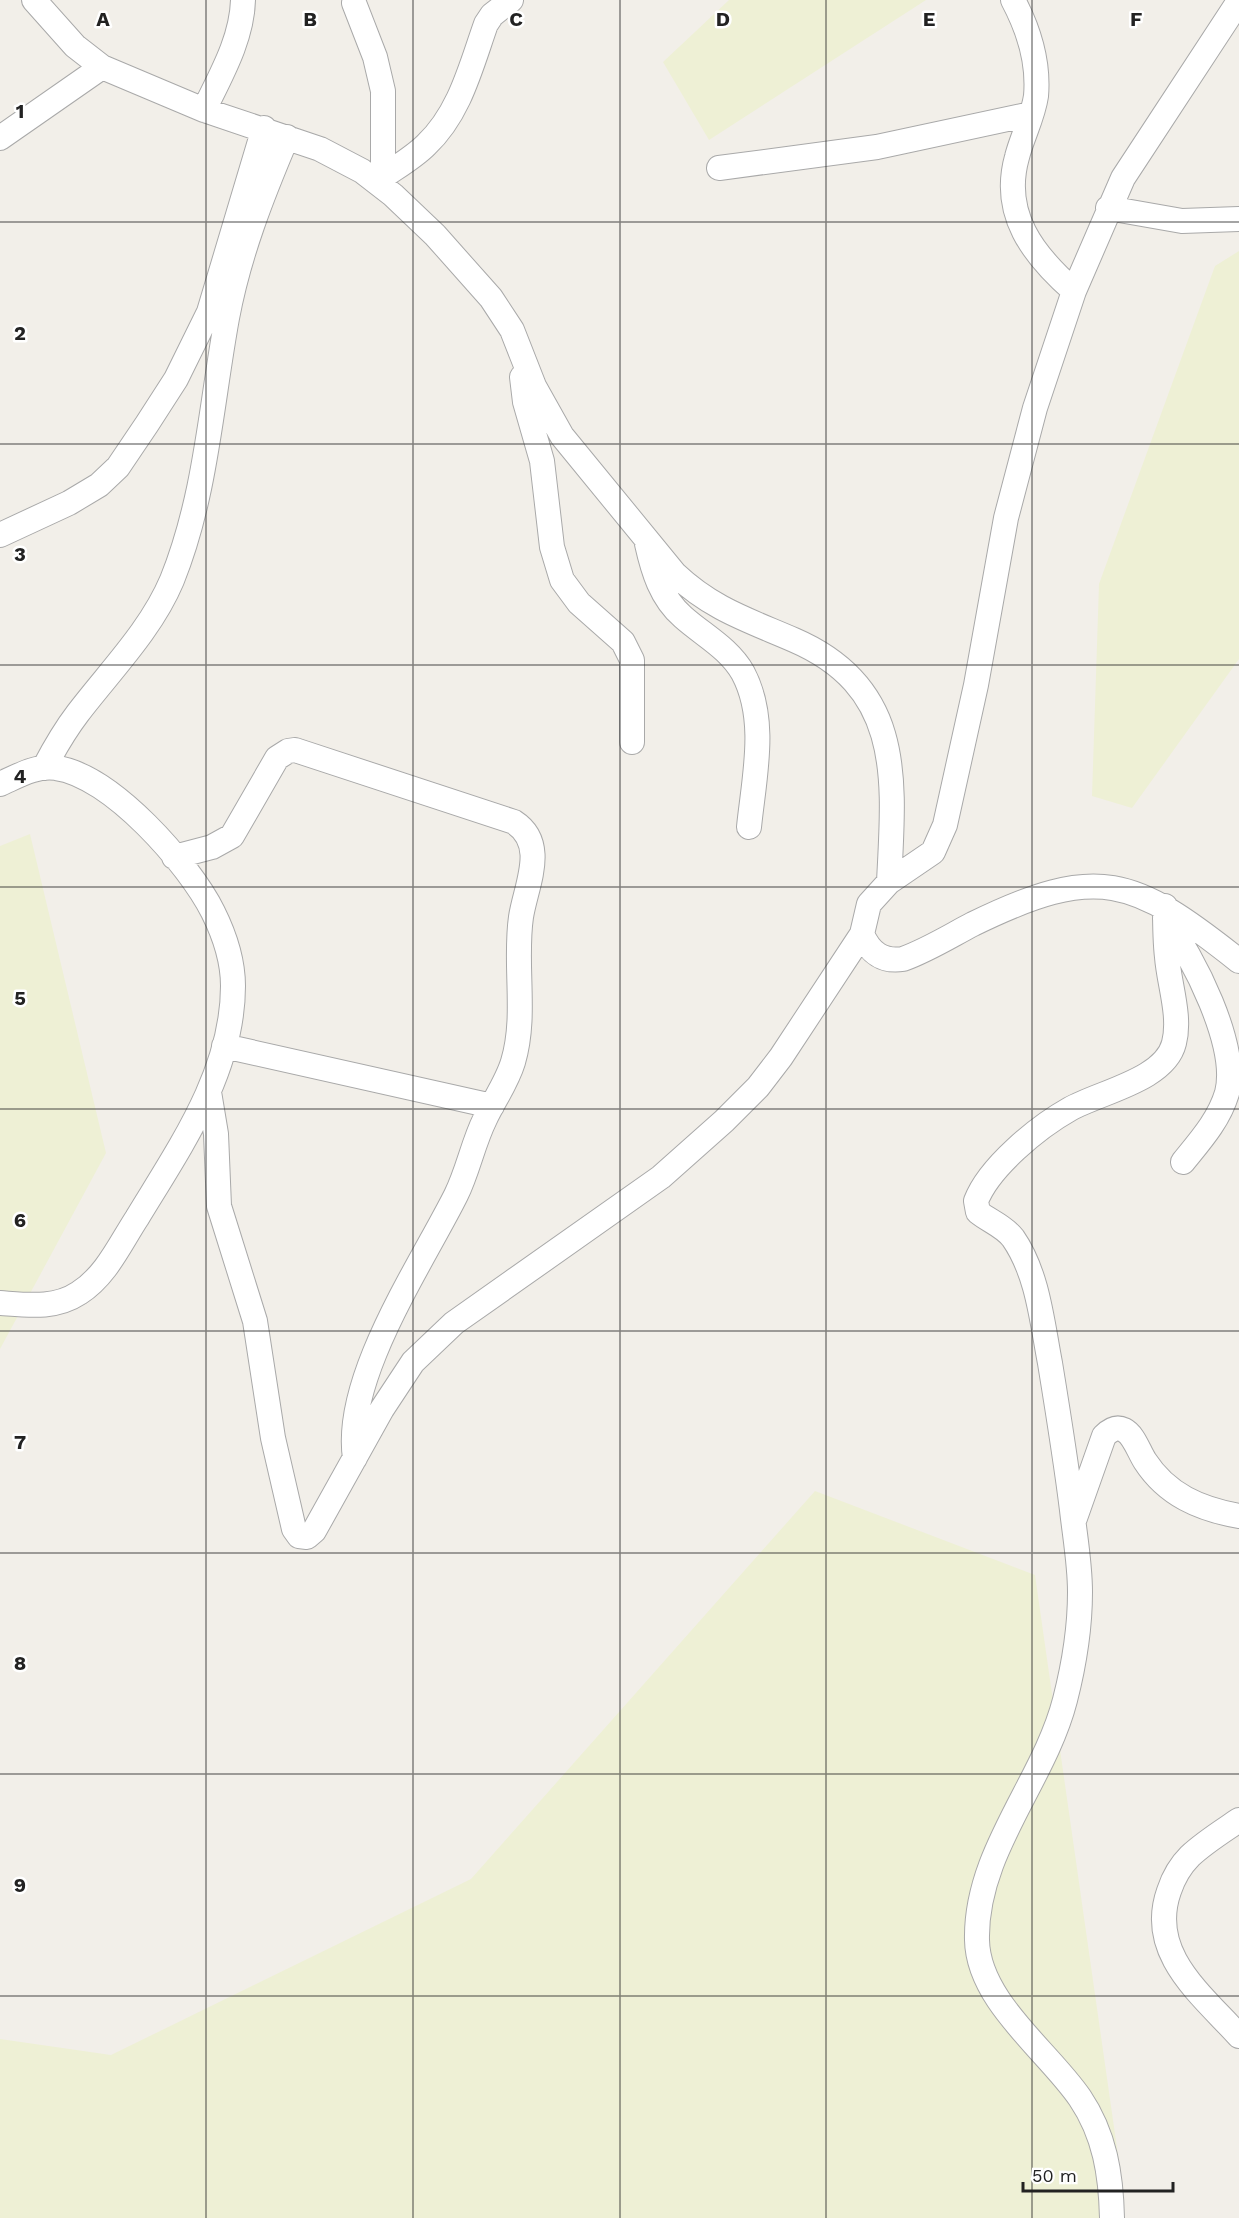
<svg xmlns="http://www.w3.org/2000/svg" width="1239" height="2218" viewBox="0 0 1239 2218" font-family="'Work Sans',sans-serif">
<rect width="100%" height="100%" fill="#f2efe9"/>
<path fill="#eef0d5" d="M729,0H926L709,140L663,62Z
M1239,251V659L1132,808L1092,796L1099,584L1215,266Z
M30,834L106,1153L0,1349V846Z
M815,1491L1035,1575L1119,2162V2218H0V2039L111,2055L471,1879Z"/>
<g fill="none" stroke-linecap="round" stroke-linejoin="round">
<g stroke="#a9a9a9" stroke-width="26">
<path id="street" d="M34,0L75,46L102,67L204,110L320,149L362,171L393,195L435,235L491,298L512,330L534,386L562,436L675,574C712,609 748,620 794,640C905,688 894,781 889,882
M1013,0C1029,30 1039,62 1036,96C1033,117 1022,137 1017,157C1001,214 1033,255 1074,291
M1239,1L1123,178L1074,291L1035,408L1006,518L976,685L945,825L933,852L889,882L869,904L862,934C870,953 883,962 903,959C928,950 950,936 973,924C1098,863 1133,877 1239,961
M354,3L375,57L383,91V176
M204,110C221,75 242,39 243,0
M0,138L102,67
M719,168L877,147L1031,114
M377,181C393,169 412,159 426,145C460,113 471,66 486,24L492,15L511,0
M1108,208L1182,221L1239,219
M522,377L525,402L542,461L552,547L562,580L579,603L623,642L632,660V742
M0,535L69,503L99,485L118,467L147,424L176,379L209,312L264,128
M647,544C653,571 661,598 683,617C703,635 729,648 743,673C768,720 754,777 749,827
M44,768C54,749 65,730 78,713C110,671 151,630 172,580C206,496 211,405 227,318C239,254 262,196 287,137
M0,784C18,776 36,765 56,768C111,775 189,864 213,912C224,934 233,961 233,986C233,1072 180,1147 137,1218C120,1244 106,1276 79,1293C55,1309 28,1305 0,1303
M174,857L212,847L232,836L277,758L288,751L295,750L514,822C548,844 526,885 521,917C514,965 527,1015 513,1062C507,1082 494,1100 485,1119C473,1143 468,1171 456,1195C421,1265 343,1379 355,1458
M1165,919C1193,956 1239,1046 1227,1093C1219,1120 1200,1141 1183,1162
M224,1046L492,1106
M209,1092L216,1134L219,1206L255,1321L273,1438L294,1529L299,1536L307,1537L314,1531L382,1409L413,1362L454,1323L661,1177L724,1121L758,1087L781,1057L862,934
M1075,1518L1104,1436C1110,1430 1116,1426 1124,1430C1134,1435 1139,1452 1145,1461C1167,1495 1200,1509 1239,1516
M1239,1820C1223,1831 1205,1842 1190,1856C1181,1865 1173,1879 1169,1891C1147,1953 1201,1994 1239,2036
M1112,2218C1111,2175 1105,2135 1080,2098C1048,2051 978,2001 977,1940C975,1852 1044,1782 1065,1700C1074,1665 1080,1628 1080,1592C1080,1564 1075,1537 1072,1510C1066,1461 1058,1412 1050,1363C1042,1322 1038,1274 1013,1238C1004,1226 989,1221 978,1212L976,1201C989,1167 1038,1127 1070,1109C1100,1092 1165,1080 1174,1043C1181,1016 1169,984 1167,957C1165,940 1165,923 1165,906"/>
</g>
<use href="#street" stroke="#fff" stroke-width="24"/>
</g>
<path fill="none" stroke="#222" stroke-width="1.5" stroke-opacity="0.55" d="M206,0V2218M413,0V2218M620,0V2218M826,0V2218M1032,0V2218M0,222H1239M0,444H1239M0,665H1239M0,887H1239M0,1109H1239M0,1331H1239M0,1553H1239M0,1774H1239M0,1996H1239"/>
<g font-size="20" text-anchor="middle" font-weight="bold" fill="#222" stroke="#fff" stroke-width="5" stroke-linejoin="round" paint-order="stroke">
<text x="103" y="26">A</text>
<text x="310" y="26">B</text>
<text x="516" y="26">C</text>
<text x="723" y="26">D</text>
<text x="929" y="26">E</text>
<text x="1136" y="26">F</text>
<text x="20" y="118">1</text>
<text x="20" y="340">2</text>
<text x="20" y="561">3</text>
<text x="20" y="783">4</text>
<text x="20" y="1005">5</text>
<text x="20" y="1227">6</text>
<text x="20" y="1449">7</text>
<text x="20" y="1670">8</text>
<text x="20" y="1892">9</text>
</g>
<path d="M1023 2182v9h150v-9" fill="none" stroke="#222222" stroke-width="3"/>
<text x="1032" y="2182" font-size="18" fill="#222222" stroke="#ffffff" stroke-width="4.5" paint-order="stroke">50 m</text>
</svg>
